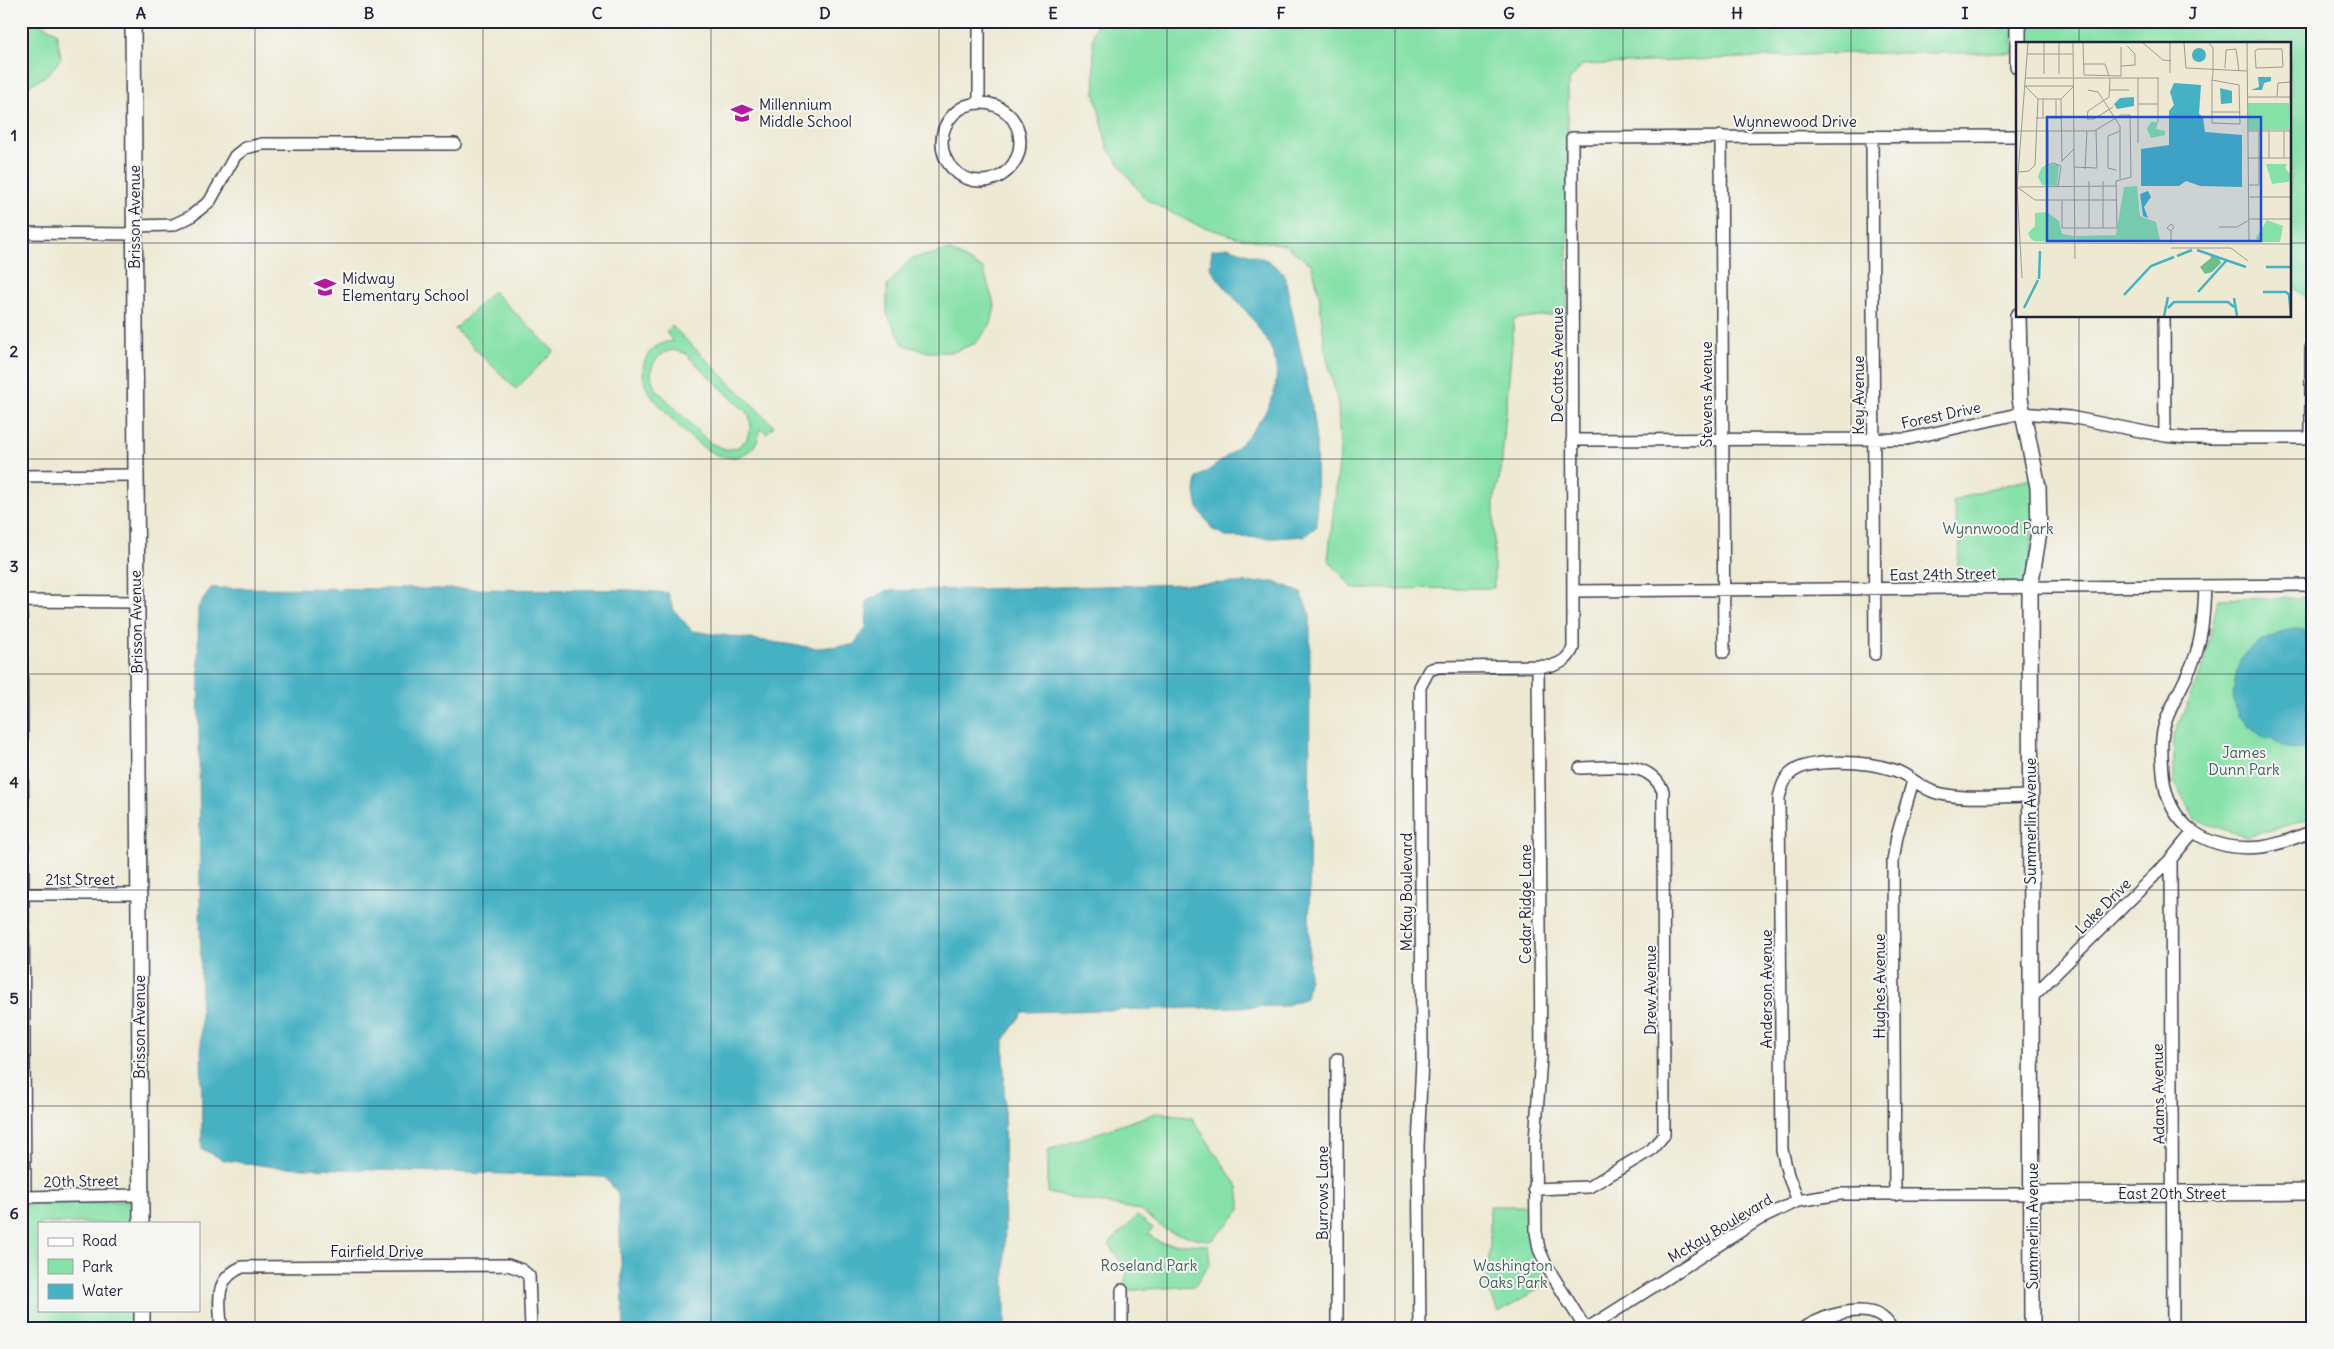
<svg xmlns="http://www.w3.org/2000/svg" width="2334" height="1349" viewBox="0 0 2334 1349" font-family="Delius,sans-serif">
<rect width="100%" height="100%" fill="#f6f6f2"/>
<filter id="ink" filterUnits="userSpaceOnUse"><feTurbulence type="fractalNoise" baseFrequency=".02" numOctaves="2"/><feDisplacementMap in="SourceGraphic" scale="10" xChannelSelector="R" yChannelSelector="G"/><feConvolveMatrix kernelMatrix="1 2 1 2 8 2 1 2 1" color-interpolation-filters="sRGB"/></filter>
<filter id="wash" filterUnits="userSpaceOnUse"><feTurbulence type="fractalNoise" baseFrequency=".0096" numOctaves="4" result="noise"/><feDisplacementMap in="SourceGraphic" scale="20" xChannelSelector="R" yChannelSelector="G"/><feGaussianBlur stdDeviation="1.12" result="paint"/><feColorMatrix in="noise" values="0 0 0 0 0 0 0 0 0 0 0 0 0 0 0 0 0 1.4 0 .05"/><feComposite in="paint" operator="in"/></filter>
<g filter="url(#wash)">
<rect width="100%" height="100%" fill="#ede9d3"/>
<path fill="#86e1a7" stroke="#548271" fill-rule="evenodd" d="M21,21H35L56,32L61,57C52,73 39,83 21,87Z
M1097,21H2013V53H1851L1582,65L1568,82L1567,313L1514,319L1501,471L1494,500V588L1354,589L1328,560L1340,454L1338,404L1325,349L1319,294L1312,265L1285,245L1236,237L1194,224L1145,199L1108,149L1095,94L1093,38Z
M2023,21H2313V302L2290,286V44H2023Z
M949,250L983,269L995,307L991,324L976,343L953,352H928L904,345L887,314V286L911,259Z
M493,291L554,351L516,389L455,329Z
M672,326L774,426L767,433L760,428C760,438 755,448 746,453C712,473 673,418 651,396C636,374 642,344 673,341L666,332ZM672,350L685,353L749,415L751,425L747,439L738,447L727,450L710,443L657,390C645,373 652,356 672,350Z
M2035,478L2037,487L2027,586H1955L1960,544L1953,501L1988,489Z
M2313,598V818L2247,837L2195,820L2174,781V735L2204,664L2218,599Z
M1159,1112L1192,1118L1238,1187L1241,1210L1211,1241L1169,1232L1139,1210L1048,1193V1150Z
M136,1201V1223H39V1310H137V1328H21V1203Z
M1490,1206H1528L1531,1250L1549,1283L1499,1313L1486,1286L1490,1246Z
M1137,1216L1153,1228L1148,1234L1161,1243L1208,1245L1210,1264L1195,1286L1119,1291L1124,1285L1127,1271L1109,1244Z"/>
<path fill="#45b1c3" stroke="#346a7f" d="M1227,247L1267,260L1284,273L1312,407L1316,442L1317,526L1305,536L1274,538L1228,537L1213,530L1198,508L1195,492L1197,478C1233,456 1286,409 1275,361C1273,350 1266,338 1260,330C1246,307 1224,290 1210,267L1212,250Z
M1277,582L1301,593L1310,615L1309,981L1306,998L1284,1006L1023,1012L1004,1040L1005,1328H624L618,1193L604,1177L275,1167L224,1160L202,1149L198,608L211,588L630,590L668,593L674,610L692,631L815,648L853,645L866,628L867,601L886,591Z
M2289,629H2303L2313,643V750C2298,749 2282,751 2273,738L2265,739L2238,716L2233,696L2236,675L2242,658L2258,643Z"/>
</g>
<g filter="url(#ink)">
<g fill="none" stroke-linecap="round" stroke-linejoin="round">
<g stroke="#404052" stroke-width="14">
<path id="minor" d="M979,21V103
M942 142a39 39 0 1 1 78 0a39 39 0 1 1-78 0Z
M1721,136L1724,652
M1872,136L1875,654
M134,226L173,225L190,217L210,201L235,156L245,148L262,144H455
M21,233L134,234
M2164,316L2165,436
M2311,348V438
M1572,440L1907,439L2022,413L2070,417L2165,436L2187,438H2313
M21,476L135,475
M2205,586C2204,609 2203,632 2196,654C2188,679 2171,702 2164,727C2160,742 2162,758 2163,773C2167,827 2209,852 2262,847C2279,845 2297,837 2313,831
M1573,591L2313,585
M1538,666L1541,1057L1535,1141L1536,1232L1539,1249L1546,1265L1585,1328
M2171,859L2173,1328
M21,894H138
M2031,998L2171,859L2193,832
M1337,1059V1328
M1534,1189L1589,1187L1651,1150L1664,1135L1663,791C1648,758 1611,768 1580,768
M1895,1195L1893,861L1897,836L1913,781
M21,1197L141,1195
M25,1197L21,601L136,602
M1798,1201L1788,1175L1782,1150L1779,798C1781,790 1783,780 1790,774C1809,756 1870,762 1894,770C1908,774 1919,787 1934,792C1961,801 2001,796 2029,796
M1122,1290V1328
M221,1328C220,1300 213,1280 242,1267L508,1265L522,1270L529,1276L531,1328
M1420,1328L1418,1147L1422,1060L1420,687L1429,670L1438,667L1552,666C1563,662 1568,659 1573,648L1572,138L2018,136
M1588,1328L1758,1220L1798,1201L1840,1194H2032
M1804,1328C1826,1314 1876,1298 1891,1328"/>
</g>
<g stroke="#404052" stroke-width="18">
<path id="tertiary" d="M133,21L141,1223
M2018,21V66
M2018,316L2020,399L2038,487L2039,532L2030,587L2032,1328
M2032,1194L2313,1192
M142,1310V1328"/>
</g>
<use href="#minor" stroke="#fff" stroke-width="11"/>
<use href="#tertiary" stroke="#fff" stroke-width="15"/>
</g>
</g>
<path fill="none" stroke="#22223b" stroke-width="1" stroke-opacity="0.55" d="M255,21V1328M483,21V1328M711,21V1328M939,21V1328M1167,21V1328M1395,21V1328M1623,21V1328M1851,21V1328M2079,21V44M21,243H2018M2290,243H2313M2079,316V1328M21,459H2313M21,674H2313M21,890H2313M21,1106H2313"/>
<defs>
<g id="school-bare" transform="scale(1.725)"><path d="M0-5L7-2L0 1L-7-2ZM-4 1L0 2.5L4 1V4Q0 6-4 4Z" fill="#b5179e" stroke="#f6f6f2" stroke-width="2.5" paint-order="stroke"/></g>
</defs>
<g fill-rule="evenodd">
<use href="#school-bare" x="742" y="113"/>
<use href="#school-bare" x="325" y="287"/>
</g>
<g text-anchor="middle" dominant-baseline="central" stroke-width="4" stroke-linejoin="round" paint-order="stroke">
<g font-size="15" fill="#22223b" stroke="#f6f6f2" text-anchor="start">
<text x="759" y="104">Millennium<tspan x="759" dy="17">Middle School</tspan></text>
<text x="342" y="278">Midway<tspan x="342" dy="17">Elementary School</tspan></text>
</g>
<g font-size="15" fill="#22223b" stroke="#f6f6f2">
<text x="1795" y="121">Wynnewood Drive</text>
<text transform="translate(134 217) rotate(-90)">Brisson Avenue</text>
<text transform="translate(1557 365) rotate(-90)">DeCottes Avenue</text>
<text transform="translate(1706 394) rotate(-90)">Stevens Avenue</text>
<text transform="translate(1858 395) rotate(-90)">Key Avenue</text>
<text transform="translate(1941 415) rotate(-12)">Forest Drive</text>
<text transform="translate(1943 574) rotate(-1)">East 24th Street</text>
<text transform="translate(136 622) rotate(-91)">Brisson Avenue</text>
<text transform="translate(2030 821) rotate(-90)">Summerlin Avenue</text>
<text x="80" y="879">21st Street</text>
<text transform="translate(1406 892) rotate(-90)">McKay Boulevard</text>
<text transform="translate(1525 904) rotate(-90)">Cedar Ridge Lane</text>
<text transform="translate(2103 906) rotate(-45)">Lake Drive</text>
<text transform="translate(1879 986) rotate(-90)">Hughes Avenue</text>
<text transform="translate(1766 989) rotate(-90)">Anderson Avenue</text>
<text transform="translate(1650 990) rotate(-90)">Drew Avenue</text>
<text transform="translate(139 1027) rotate(-90)">Brisson Avenue</text>
<text transform="translate(2158 1094) rotate(-91)">Adams Avenue</text>
<text transform="translate(81 1181) rotate(-1)">20th Street</text>
<text transform="translate(1322 1193) rotate(-90)">Burrows Lane</text>
<text x="2172" y="1193">East 20th Street</text>
<text transform="translate(2032 1226) rotate(-90)">Summerlin Avenue</text>
<text transform="translate(1720 1228) rotate(-31)">McKay Boulevard</text>
<text x="377" y="1251">Fairfield Drive</text>
</g>
<g font-size="15" fill="#405b5b" stroke="#f6f6f2">
<text x="1998" y="528">Wynnwood Park</text>
<text x="2244" y="752">James<tspan x="2244" dy="17">Dunn Park</tspan></text>
<text x="1149" y="1265">Roseland Park</text>
<text x="1513" y="1265">Washington<tspan x="1513" dy="17">Oaks Park</tspan></text>
</g>
</g>
<g transform="translate(2016 42)">
<rect width="275" height="275" fill="#ede9d3"/>
<path d="M232,61H273V88H232ZM135,80H142L140,87L149,89V93L135,96L131,87ZM38,122L43,123L41,144L26,143L22,135L24,129L26,125ZM250,122H271L269,126L274,132L273,140L256,142ZM121,144L124,174L140,180L144,198L60,200V194L100,193L108,145ZM31,170L43,179L46,192L59,194V200L18,199L14,196L12,191L19,184V171ZM251,178L267,184L264,200H243L240,196Z" fill="#86e1a7"/>
<path d="M194,213L203,216L205,221L196,230L189,232L184,225L195,216Z" fill="#6cbf8c"/>
<path d="M176 13a7 7 0 1 1 14 0a7 7 0 1 1-14 0ZM242,35H255V39L248,41L246,48H235L243,45ZM158,41L185,43L183,72L187,75L189,90L226,93V145L184,144L170,139L163,144H125V107L153,103V69L158,63L154,50ZM204,46L216,49V61L205,62ZM104,56L118,55V64L101,67L98,62ZM132,149L135,155L128,165L132,176L127,174L124,152Z" fill="#45b1c3"/>
<path fill="none" stroke="#45b1c3" stroke-width="2.5" d="M181,208L230,225M161,214L176,208M250,225H275M23,237L24,209M182,250L210,219M247,250H270L275,254M108,253L135,224L158,215M273,253L275,274M218,256L221,274M8,266L22,238M152,266L158,260H212L218,265M148,274L152,255"/>
<path fill="none" stroke="#9c9996" stroke-width="1" d="M28,1V32M43,1V32M57,1L59,217M67,1L68,33L105,34V5M127,1L147,18L155,19M168,1L170,26L231,29M193,1L197,6V32L196,38V81L224,82L223,43L196,38M231,1L233,200M242,7H266L267,25L240,26L239,9ZM11,12H57M67,22H89L93,34M105,24L119,23V12L111,4M209,26L210,8L220,7L223,29M154,31V1M9,36H143M94,36L93,55L72,69L71,77H78L97,65M122,36V101M142,36V80M9,44L22,57H45L58,44M9,44H58M72,48L82,50L104,84V137M94,48H113M232,55H275M261,55L262,41L275,40M27,57V76M45,57L46,120M122,62H142M196,70H224M122,75H142M20,76H45M40,76V57M0,89H78L105,73H114L115,135L100,139L101,186H46V159M32,89V122M232,89H275M253,89V116M268,89V116M232,116H275M46,119L58,107M29,124L37,121L45,124L42,145M58,125L81,126L80,88M69,127L71,89M100,128L92,126V94L104,89M3,130L13,129L19,123L22,57M73,139V186M87,139V186M232,143H243V89M1,145L19,158H101M3,145L100,144M232,155H275M233,177H275M203,185H221L233,178M155,189L151,186L155,182L158,185L155,189V201M0,201L275,202M155,206H215L232,219M6,236L1,145L12,1"/>
<path fill="#1d4ed8" fill-opacity="0.15" stroke="#1d4ed8" stroke-width="2.5" d="M31,75H245V199H31Z"/>
<rect width="275" height="275" fill="none" stroke="#22223b" stroke-width="2.5"/>
</g>
<rect width="2334" height="1349" fill="none" stroke="#f6f6f2" stroke-width="55"/>
<rect x="38" y="1222" width="162" height="90" fill="#f6f6f2" stroke="#a1a1a9"/>
<rect x="48" y="1238" width="25" height="8" fill="#ffffff" stroke="#a1a1a9"/>
<text x="82" y="1246" font-size="15" fill="#22223b">Road</text>
<rect x="48" y="1259" width="25" height="15" fill="#86e1a7" stroke="#a1a1a9"/>
<text x="82" y="1272" font-size="15" fill="#22223b">Park</text>
<rect x="48" y="1284" width="25" height="15" fill="#45b1c3" stroke="#a1a1a9"/>
<text x="82" y="1296" font-size="15" fill="#22223b">Water</text>
<rect x="28" y="28" width="2278" height="1294" fill="none" stroke="#22223b" stroke-width="2"/>
<g font-size="16" text-anchor="middle" font-weight="bold" fill="#22223b">
<text x="141" y="19">A</text>
<text x="369" y="19">B</text>
<text x="597" y="19">C</text>
<text x="825" y="19">D</text>
<text x="1053" y="19">E</text>
<text x="1281" y="19">F</text>
<text x="1509" y="19">G</text>
<text x="1737" y="19">H</text>
<text x="1965" y="19">I</text>
<text x="2193" y="19">J</text>
<text x="14" y="141">1</text>
<text x="14" y="357">2</text>
<text x="14" y="572">3</text>
<text x="14" y="788">4</text>
<text x="14" y="1004">5</text>
<text x="14" y="1219">6</text>
</g>
</svg>
